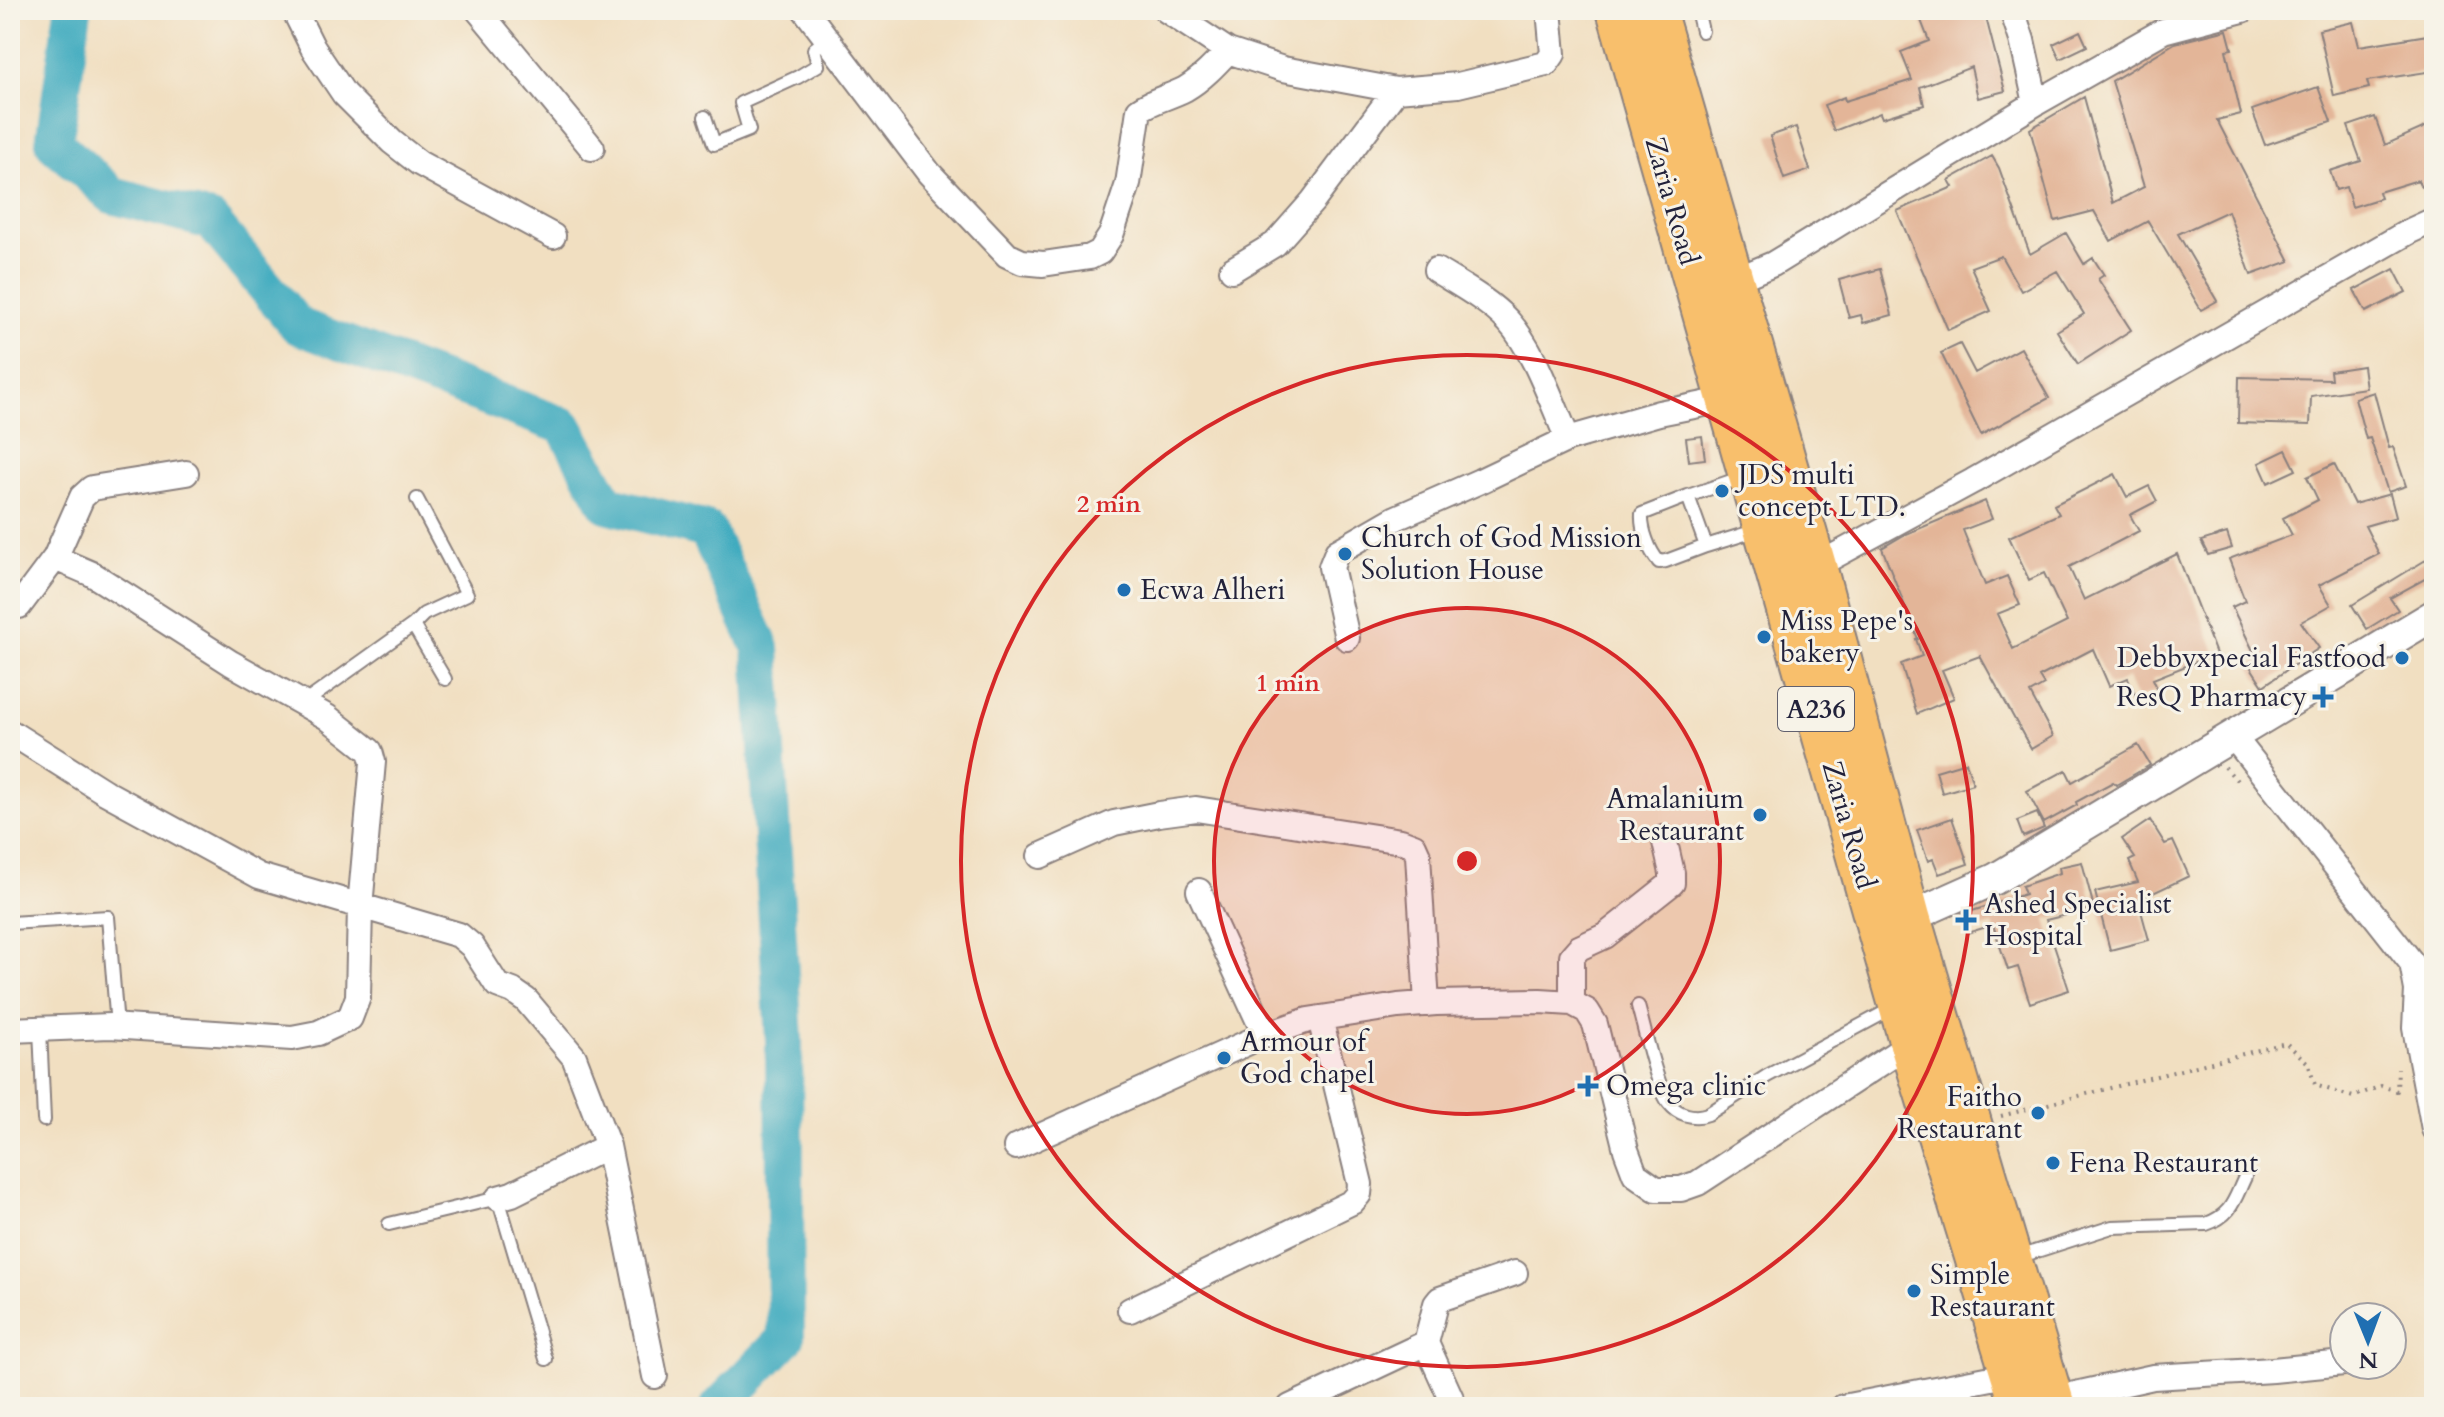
<svg xmlns="http://www.w3.org/2000/svg" width="2444" height="1417" viewBox="0 0 2444 1417" font-family="Cardo,serif">
<rect width="100%" height="100%" fill="#f7f3e8"/>
<filter id="ink" filterUnits="userSpaceOnUse"><feTurbulence type="fractalNoise" baseFrequency=".0125" numOctaves="2"/><feDisplacementMap in="SourceGraphic" scale="16" xChannelSelector="R" yChannelSelector="G"/><feConvolveMatrix kernelMatrix="1 2 1 2 8 2 1 2 1" color-interpolation-filters="sRGB"/></filter>
<filter id="wash" filterUnits="userSpaceOnUse"><feTurbulence type="fractalNoise" baseFrequency=".006" numOctaves="4" result="noise"/><feDisplacementMap in="SourceGraphic" scale="32" xChannelSelector="R" yChannelSelector="G"/><feGaussianBlur stdDeviation="1.8" result="paint"/><feColorMatrix in="noise" values="0 0 0 0 0 0 0 0 0 0 0 0 0 0 0 0 0 1.4 0 .05"/><feComposite in="paint" operator="in"/></filter>
<g filter="url(#wash)">
<rect width="100%" height="100%" fill="#f1dfc1"/>
<g fill="none" stroke-linecap="round" stroke-linejoin="round">
<path stroke="#40abbf" stroke-width="38" d="M73,10L54,143L112,195L211,221L298,326L564,426L607,504L707,530L761,648L784,1040L786,1338L719,1407"/>
</g>
<g id="blocks">
<path fill="#e3b598" d="M1917,10H1984L2005,91L1978,98L1971,67L1920,87L1924,105L1882,118L1880,113L1834,131L1824,105L1844,97L1845,101L1912,80L1901,52L1929,41Z
M2353,22L2359,46L2434,34V71L2367,81L2369,88L2334,96L2319,30Z
M2227,30L2232,49L2226,50L2241,114L2217,120L2290,261L2251,275L2228,211L2178,234L2217,301L2201,310L2148,221L2111,241L2094,211L2055,221L2030,129L2084,97L2113,203L2144,187L2112,81L2175,43Z
M2080,31L2087,46L2060,59L2053,44Z
M2318,87L2331,122L2265,145L2252,110Z
M2375,117L2385,145L2434,123V181L2421,187L2418,180L2379,192L2381,198L2352,207L2346,187L2336,190L2330,171L2361,161L2348,126Z
M1796,127L1810,170L1784,179L1770,136Z
M1992,156L1999,168L2030,254L2066,233L2084,264L2093,258L2104,275L2098,279L2131,330L2078,364L2057,331L2084,314L2057,271L2021,291L2001,256L1971,267L1991,311L1948,330L1897,211L1953,187L1949,180Z
M1880,269L1892,315L1863,323L1861,315L1849,318L1839,280Z
M2394,269L2406,292L2366,312L2354,290Z
M1960,344L1975,373L2021,348L2049,398L1981,435L1941,353Z
M2363,366L2366,388L2311,396L2310,425L2238,423L2239,377L2331,379L2330,371Z
M2374,392L2389,448L2393,447L2406,486L2388,492L2370,438L2366,439L2355,398Z
M1702,436L1705,459L1689,461L1686,438Z
M2286,450L2296,470L2268,483L2259,463Z
M2334,464L2354,504L2390,494L2396,517L2365,526L2379,554L2319,585L2331,605L2301,622L2319,648L2263,686L2250,666L2258,661L2232,607L2245,601L2229,559L2292,535L2283,518L2318,500L2307,477Z
M2115,474L2127,497L2149,486L2157,501L2130,515L2139,531L2069,567L2084,600L2177,554L2216,654L2153,679L2158,690L2137,699L2128,678L2109,686L2093,649L2039,677L2044,685L2030,693L2053,736L2031,749L1980,656L1942,670L1954,698L1917,714L1901,664L1922,656L1916,639H1918L1882,548L1904,535L1985,501L1992,519L1963,530L1985,585L2007,576L2020,605L1997,614L2013,649L2067,622L2044,573L2029,580L2009,537L2059,514L2054,505Z
M2227,533L2232,548L2208,555L2201,541Z
M2434,555V574L2390,598L2398,610L2367,629L2352,605Z
M2138,745L2150,765L2116,785L2113,782L2076,802L2077,805L2044,823L2027,791L2066,770L2072,782Z
M1966,762L1973,784L1942,793L1936,771Z
M2037,813L2044,828L2023,837L2017,821Z
M1952,818L1968,864L1939,874L1933,859L1928,861L1917,830Z
M2150,820L2165,844L2173,841L2189,876L2138,900L2149,940L2110,950L2095,892L2138,882L2129,861L2135,858L2122,839Z
M2082,862L2094,908L2046,920L2069,990L2030,1003L2018,967L2008,970L1993,925L1967,933L1960,915L2025,894L2022,886L2060,873L2059,867Z"/>
</g>
</g>
<g filter="url(#ink)">
<use href="#blocks" fill-opacity="0" stroke="#8a807e" stroke-width="2"/>
<g fill="none" stroke-linecap="round" stroke-linejoin="round">
<g stroke="#8a807e" stroke-width="16">
<path id="service" d="M1697,10L1702,31
M705,117L714,144L749,130L741,103L798,77L818,65L814,49L827,39
M1743,477L1688,496L1706,546L1758,530
M1688,496L1642,514C1641,529 1649,551 1659,562L1666,561L1706,546
M413,625L445,679
M304,703L413,625L424,614L467,594L417,499
M10,923L108,917L117,1026
M1638,1006C1644,1027 1657,1088 1669,1103C1678,1115 1694,1119 1708,1114L1767,1076L1893,1008
M40,1029L44,1120
M389,1224L498,1198L546,1359
M2015,1258L2112,1227L2206,1224C2232,1215 2234,1200 2245,1177"/>
</g>
<g stroke="#8a807e" stroke-width="28">
<path id="minor" d="M294,10L313,48L344,94L392,142L419,163L553,236
M478,10L592,148
M805,10L929,173L1007,255L1022,262L1043,264L1090,257L1100,252L1111,235L1128,184L1139,110C1153,100 1170,97 1185,89C1202,79 1215,65 1228,51
M1166,10L1228,51L1283,69L1396,90L1458,85L1546,64L1553,54L1549,10
M2012,10L2022,40L2036,103
M1232,270L1275,244L1313,201L1396,90
M1436,270C1460,285 1488,300 1508,321C1535,351 1551,401 1568,439
M1735,280L1773,264L2036,103L2163,31L2243,10
M1816,566L1973,481L2410,231L2434,220
M10,600L19,606L55,558L82,497L92,488L186,473
M1347,638L1331,567L1337,552L1396,518L1480,481L1568,439L1659,413L1729,399
M10,732L105,792L259,876L459,935L472,946L497,985L513,991L526,1000L574,1057L608,1146L655,1376
M2232,735L2412,963L2417,990L2415,1028L2434,1129
M1040,856L1114,823L1159,814L1196,809L1401,841L1414,846L1418,855L1427,1004
M1199,891L1265,1035
M1572,1003V956L1579,948L1605,936L1672,883V873L1664,838
M10,1030L110,1026L292,1038L318,1033L350,1018L358,997L360,907L373,762L370,751L327,717L231,663L92,574L55,558
M1016,1147L1260,1037L1308,1020L1398,1006L1436,1003L1540,1001L1572,1003L1587,1011L1595,1024L1626,1150L1635,1174L1656,1189H1681L1698,1183L1910,1044
M498,1198L512,1194L608,1146
M1130,1310L1352,1202L1359,1194L1360,1184L1320,1018
M1426,1343L1436,1304L1440,1299L1515,1273
M2053,1399L2153,1377L2273,1370L2344,1363
M1290,1407L1426,1343L1455,1407
M1843,1407L2012,1374"/>
</g>
<g stroke="#8a807e" stroke-width="34">
<path id="tertiary" d="M1910,917L1995,879L2434,615"/>
</g>
<g stroke="#8a807e" stroke-width="44">
<path id="trunk" d="M1617,10L1910,1044L2021,1407
M1655,10L1816,566L1910,917L2055,1407"/>
</g>
<path stroke="#8a807e" stroke-width="4" stroke-dasharray="2 6" stroke-linecap="butt" d="M2225,767L2240,784
M2001,1116L2286,1043L2308,1063L2315,1085L2353,1097L2381,1086L2397,1091L2398,1068"/>
<use href="#service" stroke="#fff" stroke-width="12"/>
<use href="#minor" stroke="#fff" stroke-width="24"/>
<use href="#tertiary" stroke="#fff" stroke-width="30"/>
<use href="#trunk" stroke="#f8bf6c" stroke-width="40"/>
</g>
</g>
<circle cx="1467" cy="861" r="253" fill="#d62828" fill-opacity=".12"/>
<g fill="none" stroke="#d62828" stroke-width="4">
<circle cx="1467" cy="861" r="253"/>
<circle cx="1467" cy="861" r="506"/>
</g>
<g fill="#1f6fb2" stroke="#f7f3e8" stroke-width="3">
<circle cx="1722" cy="491" r="8"/>
<circle cx="1345" cy="554" r="8"/>
<circle cx="1124" cy="590" r="8"/>
<circle cx="1764" cy="637" r="8"/>
<circle cx="2402" cy="658" r="8"/>
<path d="M2319 685h8v8h8v8h-8v8h-8v-8h-8v-8h8z"/>
<circle cx="1760" cy="815" r="8"/>
<path d="M1962 908h8v8h8v8h-8v8h-8v-8h-8v-8h8z"/>
<circle cx="1224" cy="1058" r="8"/>
<path d="M1584 1074h8v8h8v8h-8v8h-8v-8h-8v-8h8z"/>
<circle cx="2038" cy="1113" r="8"/>
<circle cx="2053" cy="1163" r="8"/>
<circle cx="1914" cy="1291" r="8"/>
</g>
<g text-anchor="middle" dominant-baseline="central" stroke-width="6" stroke-linejoin="round" paint-order="stroke">
<rect fill="#f7f3e8" stroke="#62616f" stroke-width="2" x="1778" y="687" width="76" height="44" rx="6"/>
<g font-size="26" font-weight="bold" fill="#22223b">
<text x="1816" y="709">A236</text>
</g>
<g font-size="28" fill="#22223b" stroke="#f7f3e8">
<text transform="translate(1672 201) rotate(74)">Zaria Road</text>
<text transform="translate(1849 825) rotate(74)">Zaria Road</text>
</g>
<g font-size="28" fill="#22223b" stroke="#f7f3e8" text-anchor="start">
<text x="1738" y="475">JDS multi<tspan x="1738" dy="32">concept LTD.</tspan></text>
<text x="1361" y="538">Church of God Mission<tspan x="1361" dy="32">Solution House</tspan></text>
<text x="1140" y="590">Ecwa Alheri</text>
<text x="1780" y="621">Miss Pepe's<tspan x="1780" dy="32">bakery</tspan></text>
<text x="2386" y="658" text-anchor="end">Debbyxpecial Fastfood</text>
<text x="2307" y="697" text-anchor="end">ResQ Pharmacy</text>
<text x="1744" y="799" text-anchor="end">Amalanium<tspan x="1744" dy="32">Restaurant</tspan></text>
<text x="1984" y="904">Ashed Specialist<tspan x="1984" dy="32">Hospital</tspan></text>
<text x="1240" y="1042">Armour of<tspan x="1240" dy="32">God chapel</tspan></text>
<text x="1606" y="1086">Omega clinic</text>
<text x="2022" y="1097" text-anchor="end">Faitho<tspan x="2022" dy="32">Restaurant</tspan></text>
<text x="2069" y="1163">Fena Restaurant</text>
<text x="1930" y="1275">Simple<tspan x="1930" dy="32">Restaurant</tspan></text>
</g>
</g>
<circle cx="1467" cy="861" r="12" fill="#d62828" stroke="#f7f3e8" stroke-width="4"/>
<g font-size="24" text-anchor="middle" font-weight="bold" fill="#d62828" stroke="#f7f3e8" stroke-width="6" stroke-linejoin="round" paint-order="stroke">
<text x="1109" y="512">2 min</text>
<text x="1288" y="691">1 min</text>
</g>
<rect width="2444" height="1417" fill="none" stroke="#f7f3e8" stroke-width="40"/>
<g transform="translate(2368 1341) rotate(179)"><circle r="38" fill="#f7f3e8" stroke="#a29fa3" stroke-width="2"/>
<path d="M0-6L14 30L0 20L-14 30Z" fill="#1f6fb2"/>
<text y="-12" font-size="22" font-weight="bold" text-anchor="middle" fill="#22223b">N</text>
</g>
</svg>
